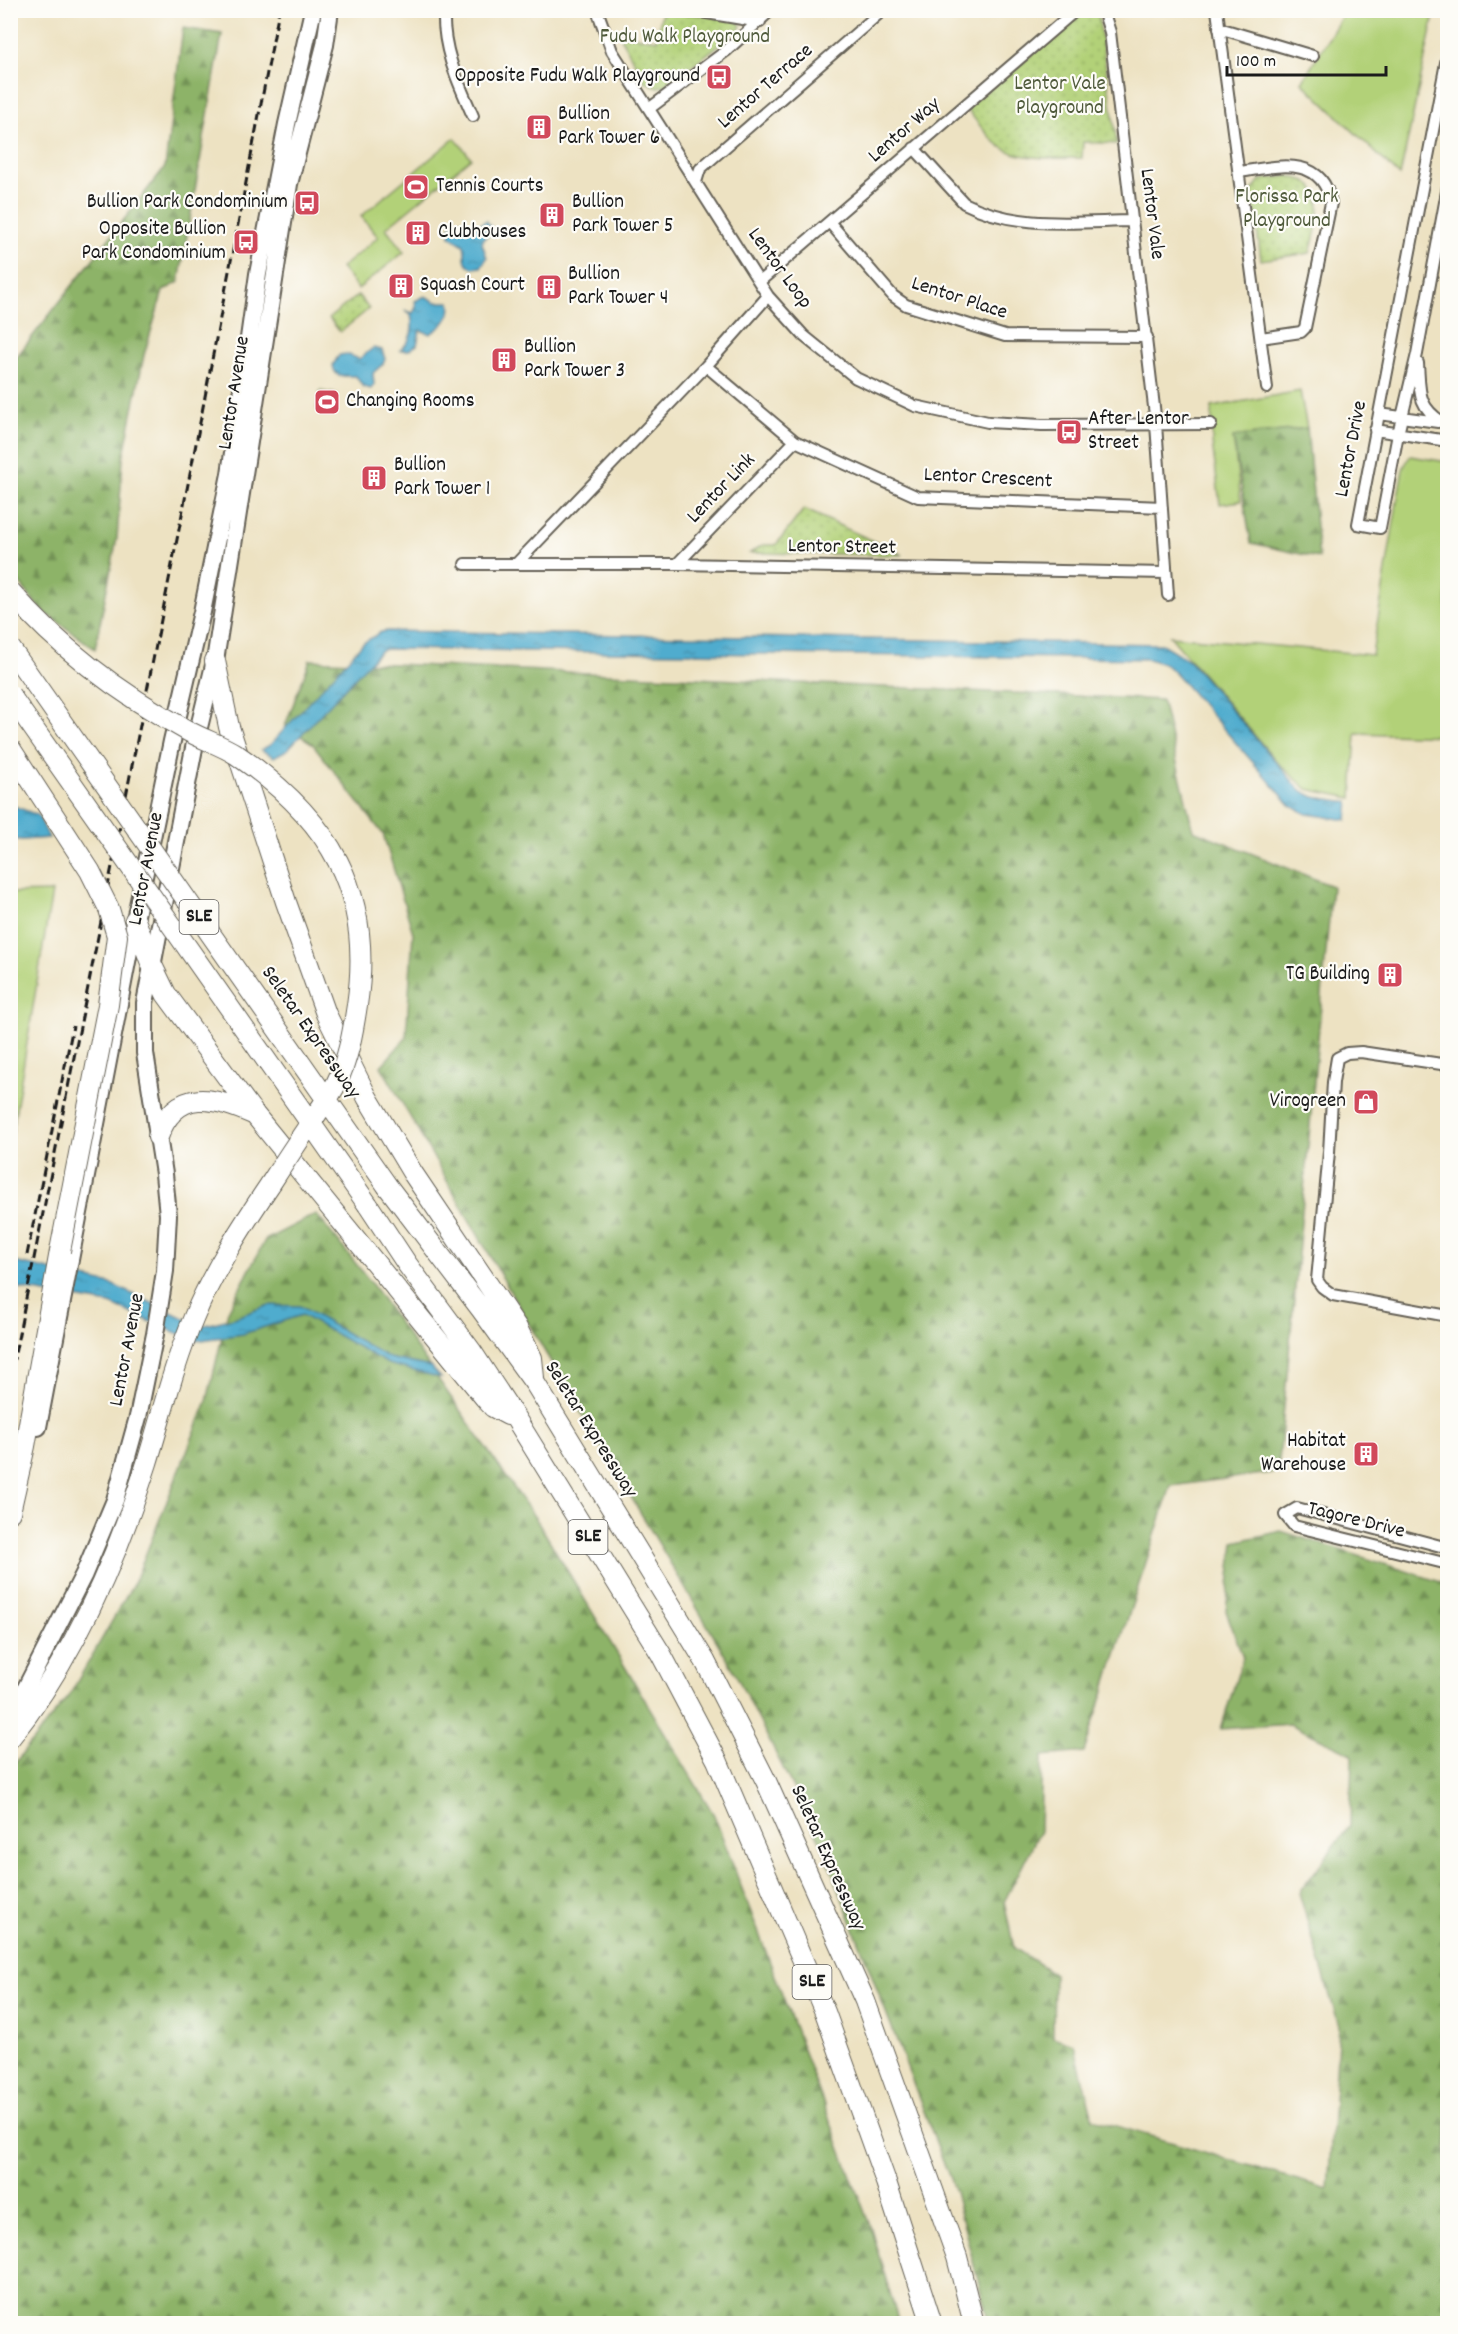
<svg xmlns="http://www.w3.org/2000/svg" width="1458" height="2334" viewBox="0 0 1458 2334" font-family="Dekko,sans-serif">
<defs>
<pattern id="forest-firs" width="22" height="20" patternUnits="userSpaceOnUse" patternTransform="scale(1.5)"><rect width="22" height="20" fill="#8db368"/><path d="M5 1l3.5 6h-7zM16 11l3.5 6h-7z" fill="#729155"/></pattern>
<pattern id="park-dots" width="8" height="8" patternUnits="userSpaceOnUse" patternTransform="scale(1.5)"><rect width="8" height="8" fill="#b2d178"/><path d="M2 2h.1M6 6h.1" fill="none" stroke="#98b367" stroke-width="1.8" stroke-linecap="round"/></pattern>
<pattern id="water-ripples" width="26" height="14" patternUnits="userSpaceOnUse" patternTransform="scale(1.5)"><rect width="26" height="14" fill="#50acce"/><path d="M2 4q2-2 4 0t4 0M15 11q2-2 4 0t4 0" fill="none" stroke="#428ba6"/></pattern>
</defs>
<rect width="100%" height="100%" fill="#fdfcf7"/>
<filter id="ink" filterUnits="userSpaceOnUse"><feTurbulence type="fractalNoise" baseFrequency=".0167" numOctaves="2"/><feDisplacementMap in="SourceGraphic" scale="12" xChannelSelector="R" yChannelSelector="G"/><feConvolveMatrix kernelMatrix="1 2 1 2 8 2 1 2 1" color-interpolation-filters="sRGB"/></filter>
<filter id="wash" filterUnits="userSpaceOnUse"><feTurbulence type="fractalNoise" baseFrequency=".008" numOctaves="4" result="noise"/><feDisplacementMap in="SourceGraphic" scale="24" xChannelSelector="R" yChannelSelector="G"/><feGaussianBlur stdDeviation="1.35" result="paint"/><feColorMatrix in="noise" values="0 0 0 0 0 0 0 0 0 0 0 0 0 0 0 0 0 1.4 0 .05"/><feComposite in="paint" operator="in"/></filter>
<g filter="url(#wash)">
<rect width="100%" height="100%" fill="#ede2c2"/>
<path fill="#b2d178" stroke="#67764a" stroke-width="1.5" d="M1345,11H1435L1400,176L1302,82Z
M455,138L471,158L386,228L404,252L358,289L341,268L378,237L361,216Z
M320,391L337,394L333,412L317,409Z
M1300,391L1307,428L1233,437L1241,501L1220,504L1212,442V407Z
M1410,456L1447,462V736L1356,733L1352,798L1307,789L1279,764L1170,636L1372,655L1400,485L1403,469Z
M52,892L11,1140V893Z"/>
<path fill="url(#forest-firs)" stroke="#546842" stroke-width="1.5" d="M183,28L222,34L179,282L163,291L144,355L123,459L117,538L95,649L40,609L11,572V364L165,167Z
M1307,428L1319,558L1251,543L1233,437Z
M310,660L1162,700L1193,830L1332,886L1278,1472L1171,1486L1084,1752L1042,1756L1040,1831L1004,1902L1014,1948L1054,1974L1053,2037L1074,2044L1093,2119L1328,2189L1339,2026L1299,1893L1350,1825L1352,1754L1290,1724L1221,1729L1243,1657L1226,1611L1234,1542L1281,1531L1447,1584V2323H989L955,2192L821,1843L732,1667L545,1352L381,1066L406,1038L413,933L383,834L312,743L285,726Z
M316,1214L369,1280L540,1525L714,1815L870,2226L899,2323L11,2324V1768L70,1694L135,1581L207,1401L228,1311L265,1240Z"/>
<path fill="url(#park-dots)" stroke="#67764a" stroke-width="1.5" d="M662,11L733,19L738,21L741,26L738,31L664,86L657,87L645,82L619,34L657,40Z
M1086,11H1096L1098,14L1117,144L1083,142L1082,158C1059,158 1018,161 1000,146C987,137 976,120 966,108Z
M1289,176C1294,178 1302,179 1307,182C1329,198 1315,232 1310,253L1261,260L1252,191L1260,180Z
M358,295L369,309L340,332L329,318Z
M804,509L903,555L750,553L763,545H776Z"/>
<path fill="url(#water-ripples)" stroke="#366475" stroke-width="1.5" d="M460,220L473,227L486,221L491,227L490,234L484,238L482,243L487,258L481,267L473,268C461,262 467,256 464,245L450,236V227Z
M425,296L436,302H450C454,317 442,327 430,334L420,330L417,345L409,350H400C412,341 414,329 411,315L404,310L413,313L416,307L415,301Z
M373,348L382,350L385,359L383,364L373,373L374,385L371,389L363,387L356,376C346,375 335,381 333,365L339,355L347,354L359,359Z
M388,631L1162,644L1189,660L1300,790L1314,797L1349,802L1347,820L1307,814L1291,806L1174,672L1165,664L1148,659L386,649L380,651L287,750L274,757L261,750L270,745L363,643L381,632Z
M11,805L38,815L49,838L22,840L11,839Z
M10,1261L111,1284L201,1326L234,1318L269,1305L300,1306L389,1358L431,1367L441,1378L388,1364L302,1315L243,1334L195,1341L110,1304L11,1287Z"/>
</g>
<g filter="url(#ink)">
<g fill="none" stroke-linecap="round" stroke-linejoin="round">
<g stroke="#656156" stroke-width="14">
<path id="street" d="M444,10C442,49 458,82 473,116
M597,10L612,51L768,296L804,336L856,378L915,406L988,422L1042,425L1211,424
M689,10L760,22
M1103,10L1110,32L1156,424L1168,595
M1217,10L1267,388
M1219,28L1313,56
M1448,52L1358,524L1380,528L1398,434L1417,354L1448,186
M650,108L726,51L771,10
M914,148L964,203C1017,230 1075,222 1132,221
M1239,172C1275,167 1322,153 1331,203L1305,328L1301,332L1261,338
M696,182L700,169L883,10
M830,223L893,296L906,305L1005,336L1147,337
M759,282L1076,10
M1418,363C1420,391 1417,406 1442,422
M706,366L795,441L918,497L1162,507
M1379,414L1438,422
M1375,430L1448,441
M517,563L706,366L768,296
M465,564H677L1166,573
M677,564L795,441
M1448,1065L1361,1052L1347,1053L1337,1058L1333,1082L1329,1152L1317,1280L1322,1287L1333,1295L1448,1316
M1448,1548L1297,1508L1285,1515L1294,1526L1448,1564"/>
</g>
<g stroke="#656156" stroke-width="20">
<path id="primary" d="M38,1427L135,920L172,741L202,612L230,474L258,274L287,124L313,10
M10,1719L84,1574L115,1500L138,1417L155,1334L165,1271L168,1215L164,1174L145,1053V1003L194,748L215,661L289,184L325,45L330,10"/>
</g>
<g stroke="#656156" stroke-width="22">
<path id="highway" d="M215,661L229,727L286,902L326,1014L367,1097L412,1172L516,1326L532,1358L534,1378
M135,920L151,963L166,994L255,1115L485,1398L493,1407L508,1415
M158,1137C176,1086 215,1097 255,1115
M388,1187L481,1309L536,1385L705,1661L766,1781L865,2001L957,2257L974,2324
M368,1205L407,1264L472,1352L516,1419L661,1654L717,1760L825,2012L886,2182L932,2324
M10,1512L25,1446L60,1251
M10,1738C74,1658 116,1561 147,1463C162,1414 174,1364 194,1317C214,1269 242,1226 271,1183"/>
</g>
<use href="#street" stroke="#fff" stroke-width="10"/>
<use href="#primary" stroke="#fff" stroke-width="16"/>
<use href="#highway" stroke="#fff" stroke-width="20"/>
<path stroke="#1c1c1c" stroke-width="3" stroke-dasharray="9 4.5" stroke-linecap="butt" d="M27,1255L73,1026
M10,1379L194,454L279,10"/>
<g stroke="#656156" stroke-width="22" stroke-linecap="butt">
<path id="highway-bridge" d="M10,591C60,649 122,695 188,731C204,740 222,745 237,755C329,819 374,891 357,1005C353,1032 348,1060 336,1084C330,1096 321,1107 314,1118C299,1140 285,1161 271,1183
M10,648L388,1187
M10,695L368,1205
M10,748L90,871L109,909L117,936L108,1005L60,1251"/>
</g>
<use href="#highway-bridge" stroke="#fff" stroke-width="20"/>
</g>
</g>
<defs>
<g id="bus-square" transform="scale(1.35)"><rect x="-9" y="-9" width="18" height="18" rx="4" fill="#d1495b" stroke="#fdfcf7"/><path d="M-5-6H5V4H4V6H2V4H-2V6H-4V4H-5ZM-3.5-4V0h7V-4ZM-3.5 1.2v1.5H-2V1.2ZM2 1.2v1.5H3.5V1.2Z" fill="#fff"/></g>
<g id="building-square" transform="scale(1.35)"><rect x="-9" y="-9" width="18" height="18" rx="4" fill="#d1495b" stroke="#fdfcf7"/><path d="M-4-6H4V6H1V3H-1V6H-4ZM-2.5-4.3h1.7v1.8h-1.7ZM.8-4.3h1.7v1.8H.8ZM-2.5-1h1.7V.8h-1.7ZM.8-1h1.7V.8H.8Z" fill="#fff"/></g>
<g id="stadium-square" transform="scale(1.35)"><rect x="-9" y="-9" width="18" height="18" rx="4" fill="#d1495b" stroke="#fdfcf7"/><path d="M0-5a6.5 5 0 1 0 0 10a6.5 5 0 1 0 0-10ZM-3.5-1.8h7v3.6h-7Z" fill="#fff"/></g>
<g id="shop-square" transform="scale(1.35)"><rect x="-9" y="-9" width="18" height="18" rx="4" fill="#d1495b" stroke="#fdfcf7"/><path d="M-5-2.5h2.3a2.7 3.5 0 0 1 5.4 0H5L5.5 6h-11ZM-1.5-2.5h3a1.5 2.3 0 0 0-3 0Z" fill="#fff"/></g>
</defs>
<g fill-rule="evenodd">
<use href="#bus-square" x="719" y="77"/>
<use href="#building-square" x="539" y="127"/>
<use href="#stadium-square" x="416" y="187"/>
<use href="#bus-square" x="307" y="203"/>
<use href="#building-square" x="552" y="215"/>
<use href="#building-square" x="418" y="233"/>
<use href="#bus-square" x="246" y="242"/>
<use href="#building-square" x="401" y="286"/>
<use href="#building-square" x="549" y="287"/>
<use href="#building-square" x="504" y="360"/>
<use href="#stadium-square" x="327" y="402"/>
<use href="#bus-square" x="1069" y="432"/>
<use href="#building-square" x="374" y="478"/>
<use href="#building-square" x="1390" y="975"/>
<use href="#shop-square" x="1366" y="1102"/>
<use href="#building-square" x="1366" y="1454"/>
</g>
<g text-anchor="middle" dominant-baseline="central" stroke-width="4.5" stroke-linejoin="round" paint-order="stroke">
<g fill="#fdfcf7" stroke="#605f5e" stroke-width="1.5">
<rect x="179.5" y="900" width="39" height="34" rx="4.5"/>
<rect x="568.5" y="1520" width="39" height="34" rx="4.5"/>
<rect x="792.5" y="1965" width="39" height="34" rx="4.5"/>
</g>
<g font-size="20" font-weight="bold" fill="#1c1c1c">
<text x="199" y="917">SLE</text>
<text x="588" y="1537">SLE</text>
<text x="812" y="1982">SLE</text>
</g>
<g font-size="21" fill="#505b3c" stroke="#fdfcf7">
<text x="685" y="38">Fudu Walk Playground</text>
<text x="1060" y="85">Lentor Vale<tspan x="1060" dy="24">Playground</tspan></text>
<text x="1287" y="198">Florissa Park<tspan x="1287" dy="24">Playground</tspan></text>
</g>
<g font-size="21" fill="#1c1c1c" stroke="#fdfcf7" text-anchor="start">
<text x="700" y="77" text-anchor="end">Opposite Fudu Walk Playground</text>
<text x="558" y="115">Bullion<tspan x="558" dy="24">Park Tower 6</tspan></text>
<text x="436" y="187">Tennis Courts</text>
<text x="288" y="203" text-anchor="end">Bullion Park Condominium</text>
<text x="572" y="203">Bullion<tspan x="572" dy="24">Park Tower 5</tspan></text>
<text x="226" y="230" text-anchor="end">Opposite Bullion<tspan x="226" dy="24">Park Condominium</tspan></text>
<text x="438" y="233">Clubhouses</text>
<text x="568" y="275">Bullion<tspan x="568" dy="24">Park Tower 4</tspan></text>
<text x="420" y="286">Squash Court</text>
<text x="524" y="348">Bullion<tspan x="524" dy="24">Park Tower 3</tspan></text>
<text x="346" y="402">Changing Rooms</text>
<text x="1088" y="420">After Lentor<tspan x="1088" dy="24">Street</tspan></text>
<text x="394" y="466">Bullion<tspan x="394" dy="24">Park Tower 1</tspan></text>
<text x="1370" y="975" text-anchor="end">TG Building</text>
<text x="1346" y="1102" text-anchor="end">Virogreen</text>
<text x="1346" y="1442" text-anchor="end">Habitat<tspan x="1346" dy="24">Warehouse</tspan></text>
</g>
<g font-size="21" fill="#1c1c1c" stroke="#fdfcf7">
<text transform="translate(766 87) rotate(-41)">Lentor Terrace</text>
<text transform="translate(905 131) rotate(-41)">Lentor Way</text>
<text transform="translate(1151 214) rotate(83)">Lentor Vale</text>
<text transform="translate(779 269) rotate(54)">Lentor Loop</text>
<text transform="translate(959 299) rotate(18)">Lentor Place</text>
<text transform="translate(235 393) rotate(-81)">Lentor Avenue</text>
<text transform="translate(1352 449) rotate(-79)">Lentor Drive</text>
<text transform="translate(988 479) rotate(3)">Lentor Crescent</text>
<text transform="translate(722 489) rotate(-46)">Lentor Link</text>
<text transform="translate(842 548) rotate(1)">Lentor Street</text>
<text transform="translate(147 869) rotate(-79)">Lentor Avenue</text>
<text transform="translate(310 1033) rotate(55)">Seletar Expressway</text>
<text transform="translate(128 1350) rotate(-79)">Lentor Avenue</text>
<text transform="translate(590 1430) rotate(58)">Seletar Expressway</text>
<text transform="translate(1356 1521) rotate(14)">Tagore Drive</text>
<text transform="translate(827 1858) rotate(66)">Seletar Expressway</text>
</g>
</g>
<rect width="1458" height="2334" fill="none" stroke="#fdfcf7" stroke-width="36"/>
<path d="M1227 66v9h159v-9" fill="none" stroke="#1c1c1c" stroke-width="3"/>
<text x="1236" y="66" font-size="18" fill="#1c1c1c" stroke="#fdfcf7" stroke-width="4.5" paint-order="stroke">100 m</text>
</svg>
